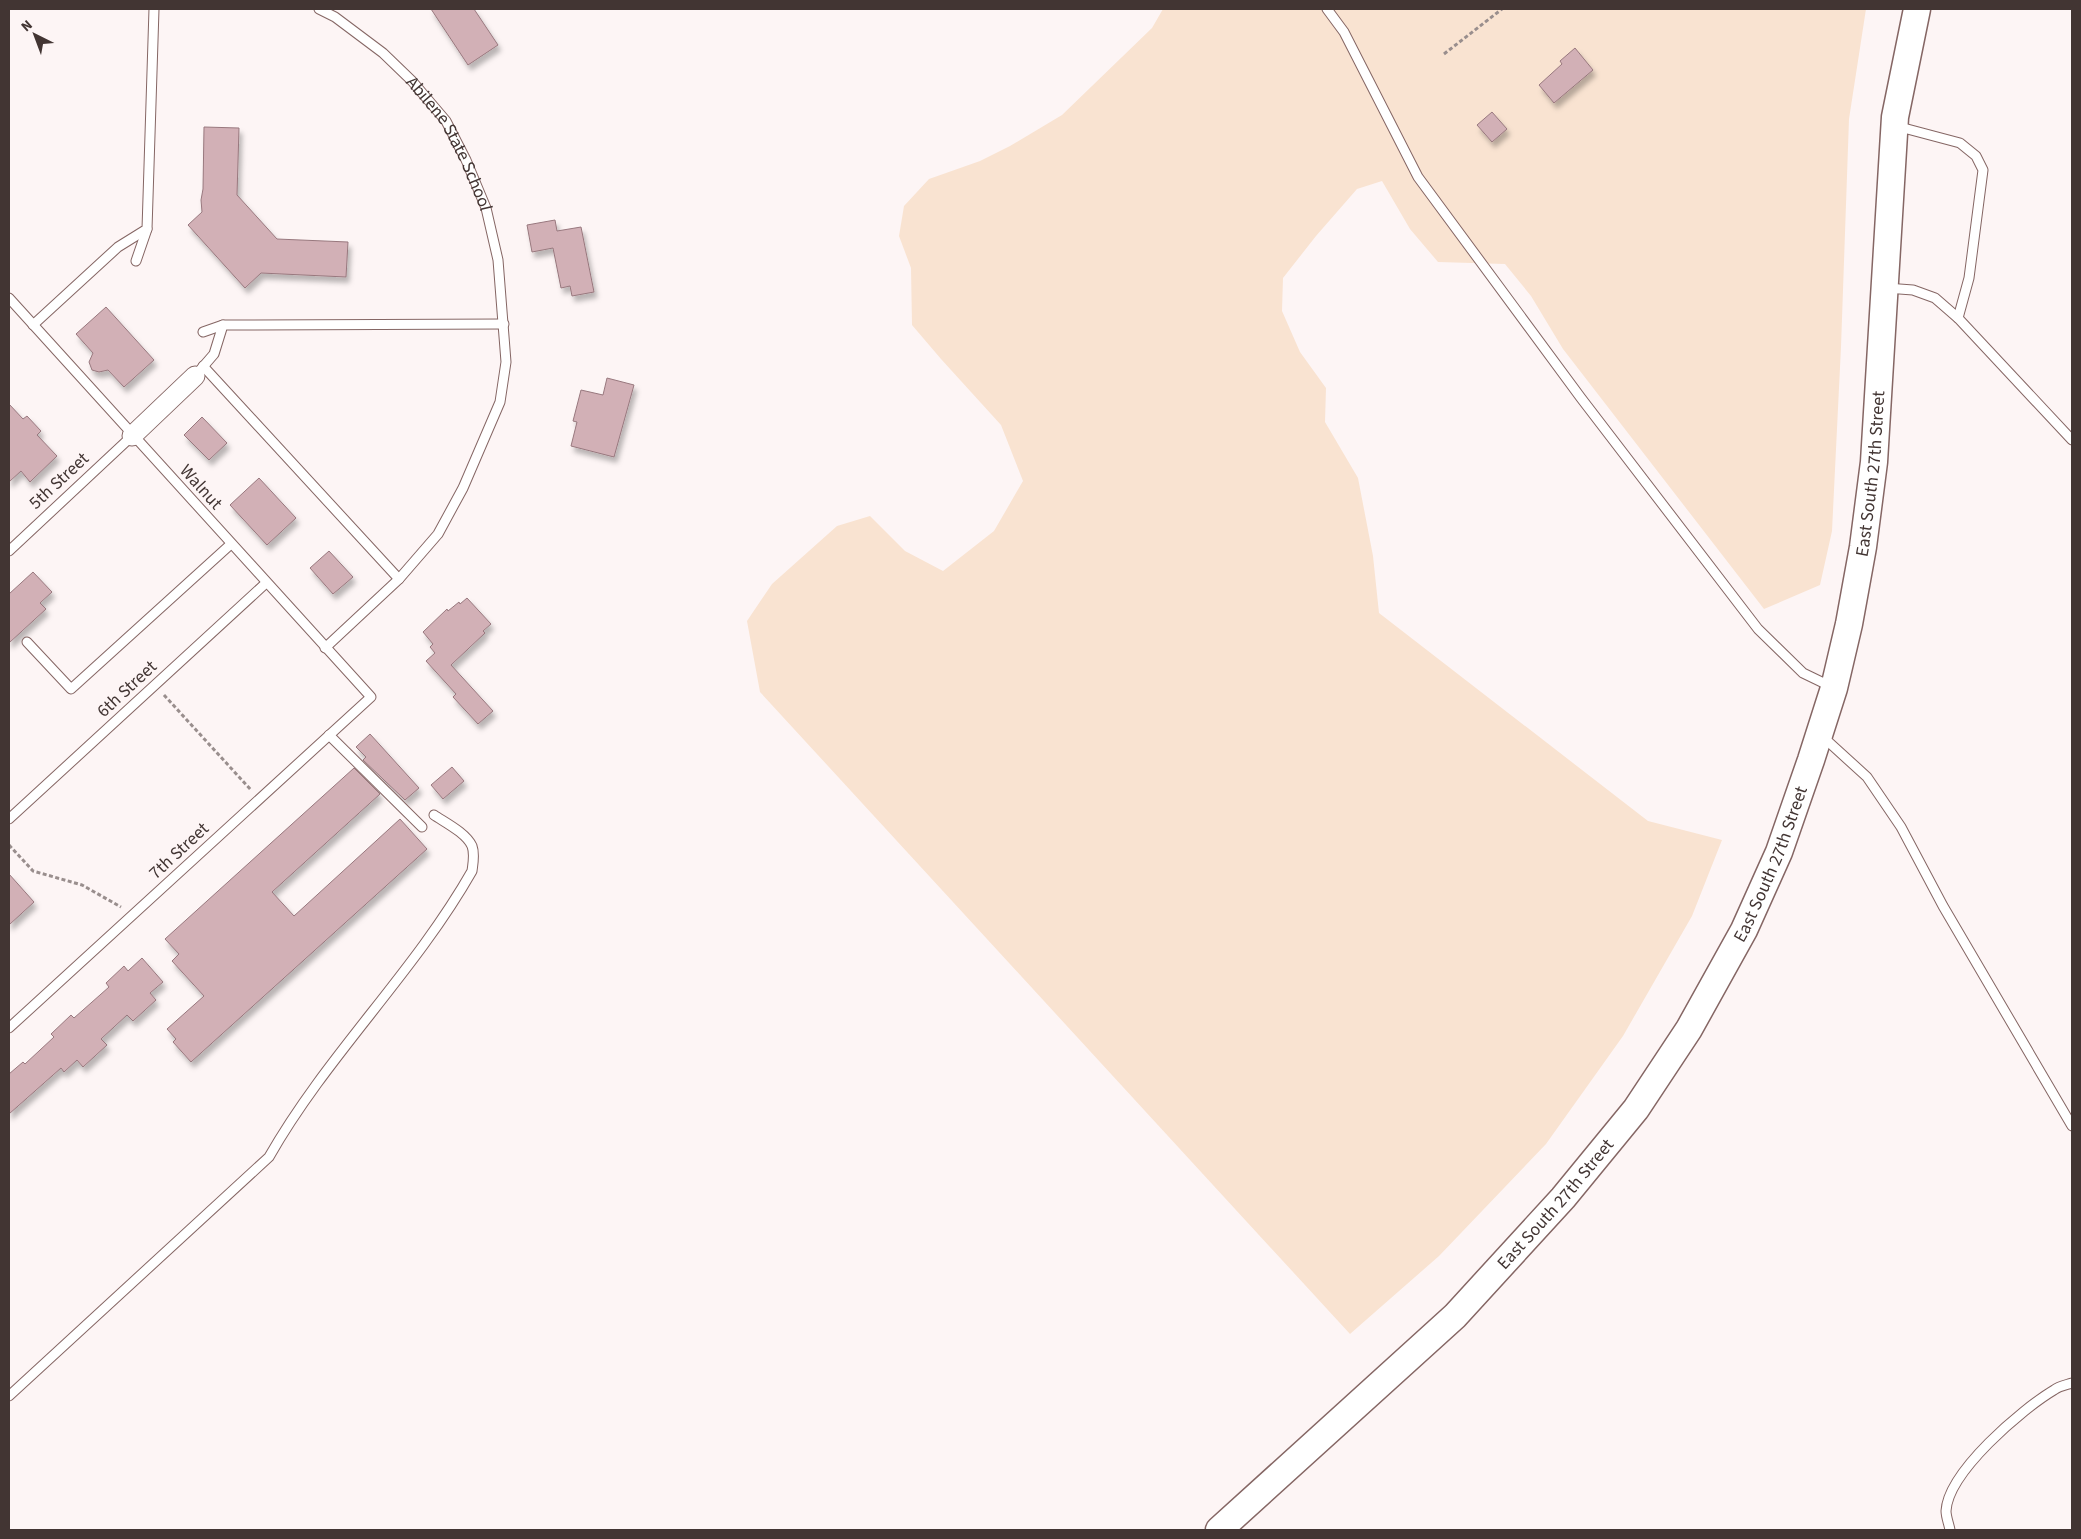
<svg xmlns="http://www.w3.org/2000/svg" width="2081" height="1539" viewBox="0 0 2081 1539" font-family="'Source Sans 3',sans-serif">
<defs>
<filter id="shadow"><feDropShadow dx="3" dy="5.5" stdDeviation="2.5" flood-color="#0004"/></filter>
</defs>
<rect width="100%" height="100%" fill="#fdf5f5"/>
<path fill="#f9e3d1" d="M1163,9H1866L1849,119L1841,347L1832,531L1820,585L1764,609L1563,349L1531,296L1505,264L1438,262L1410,229L1382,181L1357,189L1316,236L1283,278L1282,311L1300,352L1326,388L1325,422L1358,478L1373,556L1379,613L1648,821L1722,840L1692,916L1623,1036L1546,1144L1439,1256L1350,1334L760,692L747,621L772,584L837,526L870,516L905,551L943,571L994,531L1023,481L1001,425L941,359L912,325L911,268L899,236L904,206L929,179L980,161L1010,146L1062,115L1152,28Z"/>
<path fill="#d2b0b6" stroke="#98787e" filter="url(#shadow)" d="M431,9H474L498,45L468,65Z
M1575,48L1593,70L1554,103L1539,85L1562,64L1560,61Z
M1492,112L1507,129L1492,142L1477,125Z
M204,127L239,128L237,195L277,239L348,242L346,277L261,273L245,288L188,225L202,212L201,200L203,189Z
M555,220L557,231L581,227L594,292L572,296L570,286L561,288L553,248L532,252L527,225Z
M106,307L154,360L124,387L108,370L99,372L92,370L89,362L93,353L76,334Z
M607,378L634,385L614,457L571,446L577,422L573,421L581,390L603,395Z
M9,404L23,419L27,416L41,431L37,435L57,456L30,482L21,471L9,482Z
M202,417L227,443L209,460L184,435Z
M259,478L296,518L267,545L230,505Z
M329,551L353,577L333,594L310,568Z
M33,572L52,592L40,603L46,609L9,643V594Z
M467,598L491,624L483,631L485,633L451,665L493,711L478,724L453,697L456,694L426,661L435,653L430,647L433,644L423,632L447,609L448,611L459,602L460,604Z
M370,734L419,788L405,800L363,760L366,757L356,747Z
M452,767L464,781L443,799L431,785Z
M354,768L380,794L272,892L294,916L400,819L427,849L191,1062L173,1042L176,1039L167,1029L204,996L172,961L179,954L165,939Z
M9,874L34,902L9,925Z
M142,958L163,982L150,993L156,1000L133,1021L127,1015L101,1039L107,1045L83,1067L77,1060L64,1072L61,1068L9,1114V1074L23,1062L25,1064L54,1037L51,1034L71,1015L74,1018L109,987L106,983L124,966L128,971Z"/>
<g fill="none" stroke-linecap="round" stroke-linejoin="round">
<g stroke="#856664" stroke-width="11">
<g id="service">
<path id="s1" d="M319,9L335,17L383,53L412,81L446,121L466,160L486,208L498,260L506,362L500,402L463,488L438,534L399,579L325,648"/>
<path d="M1327,9L1344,32L1418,177L1581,398L1758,629L1803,673L1832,687"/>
<path d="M1896,126L1960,143L1976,156L1983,170L1969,278L1958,318"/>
<path d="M136,261L147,229"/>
<path d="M1886,288L1913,290L1935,298L1958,318L2072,440"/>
<path d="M9,298L371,697L9,1028"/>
<path d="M33,325L118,247L147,229L154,9"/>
<path d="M203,332L223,325"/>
<path d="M203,366L399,579"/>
<path d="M195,376L214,354L223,325L504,324"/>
<path d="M9,551L132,436"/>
<path d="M27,642L71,689L231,544"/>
<path d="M329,735L422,827"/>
<path d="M1822,736L1867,777L1901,827L1943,906L2072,1126"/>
<path d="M9,819L266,583"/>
<path d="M9,1396L269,1157C327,1055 414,973 472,871C473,863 475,854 472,846C466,833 446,823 434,815"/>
<path d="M1950,1530C1949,1524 1946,1517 1946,1511C1948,1472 2022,1409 2054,1390C2059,1386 2066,1385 2072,1383"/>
</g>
</g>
<g stroke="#856664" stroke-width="21">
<path id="minor" d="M132,436L195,376"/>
</g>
<g stroke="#856664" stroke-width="29">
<g id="secondary">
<path id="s2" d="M1219,1530L1455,1316L1563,1198L1636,1109L1689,1029L1744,930L1779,852L1811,760L1834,688L1849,624L1863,547L1874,462L1895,117L1917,9"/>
</g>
</g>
<path stroke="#998e8d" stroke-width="3" stroke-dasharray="4 2.5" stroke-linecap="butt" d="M1444,54L1502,9
M164,695L251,790
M9,845L33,871L82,885L121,907"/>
<use href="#service" stroke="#fff" stroke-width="9"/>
<use href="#minor" stroke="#fff" stroke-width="19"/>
<use href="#secondary" stroke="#fff" stroke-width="26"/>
</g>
<g text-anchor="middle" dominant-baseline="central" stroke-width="4" stroke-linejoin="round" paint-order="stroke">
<g font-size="18" fill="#423533" stroke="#fdf5f5">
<text stroke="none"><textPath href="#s1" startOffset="192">Abilene State School</textPath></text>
<text stroke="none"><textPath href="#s2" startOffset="1279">East South 27th Street</textPath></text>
<text transform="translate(59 481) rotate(-43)">5th Street</text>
<text transform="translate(201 487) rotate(48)">Walnut</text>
<text transform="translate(127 689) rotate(-43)">6th Street</text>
<text transform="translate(179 851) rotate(-43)">7th Street</text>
<text stroke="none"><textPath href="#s2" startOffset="874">East South 27th Street</textPath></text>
<text stroke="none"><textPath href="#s2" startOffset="469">East South 27th Street</textPath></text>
</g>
</g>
<rect width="2081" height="1539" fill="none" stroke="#423533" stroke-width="20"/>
<g transform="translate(35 35) rotate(318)" stroke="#fdf5f5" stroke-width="4" paint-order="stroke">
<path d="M0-4L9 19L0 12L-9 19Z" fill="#423533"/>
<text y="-8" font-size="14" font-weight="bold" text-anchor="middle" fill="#423533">N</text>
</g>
</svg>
